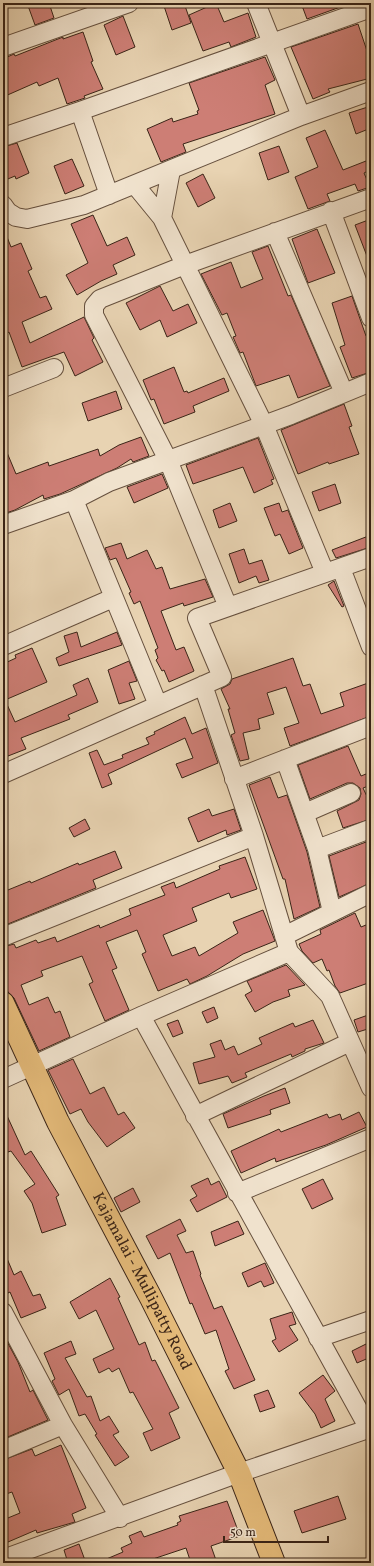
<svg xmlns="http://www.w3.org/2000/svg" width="374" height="1566" viewBox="0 0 374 1566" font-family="Vollkorn,serif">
<rect width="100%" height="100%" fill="#e8d3b2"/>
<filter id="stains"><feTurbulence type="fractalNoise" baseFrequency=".005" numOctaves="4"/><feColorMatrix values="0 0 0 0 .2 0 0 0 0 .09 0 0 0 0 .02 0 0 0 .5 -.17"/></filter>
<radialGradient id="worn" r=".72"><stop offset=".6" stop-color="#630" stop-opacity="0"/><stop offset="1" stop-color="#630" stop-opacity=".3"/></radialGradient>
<path fill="#cd7e75" stroke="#3a2417" d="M27,3H49L54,18L35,25Z
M163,3H184L191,23L172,30Z
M216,3L224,22L248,13L256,37L231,47L229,42L203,51L189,15Z
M301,3H346V5L307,19Z
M123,16L135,47L116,55L104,25Z
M358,24L367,51L371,49V78L328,89L330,92L313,99L291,47Z
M83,32L93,61L91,62L103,89L84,96L85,98L67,104L58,78L39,86L37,82L3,97V59L14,54L15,56L63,37V39Z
M265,57L275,80L265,85L275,114L183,144L186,152L161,162L147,129L172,118L173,122L198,114L197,111L199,110L189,83Z
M371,106V128L356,134L349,113Z
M325,130L343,170L366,161L370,170L364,173L370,187L358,191L355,184L327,194L330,201L308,209L295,177L318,167L306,138Z
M17,143L29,173L16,179L15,176L3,181V147Z
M279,146L289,172L268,180L259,153Z
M72,159L84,186L65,194L54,166Z
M203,174L215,198L198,207L186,183Z
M93,215L107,246L127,237L135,255L113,265L117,274L101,281L77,295L66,275L88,263L71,224Z
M371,219V264H370L355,225Z
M3,227L11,247L21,243L32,269L28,271L40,298L46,296L52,309L22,322L30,343L84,317L94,338L92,340L103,362L75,376L64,352L22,367L9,332L3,336Z
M317,229L335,273L308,283L292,239Z
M268,246L288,296L291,295L330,386L298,398L289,375L256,386L243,352L240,353L233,337L236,336L227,313L222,315L201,274L231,262L241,288L263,279L252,252Z
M160,286L173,311L188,304L197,323L167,337L160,320L140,330L126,303Z
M352,296L366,336H367L371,345V372L352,378L340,347L345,345L332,303Z
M174,367L184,392L187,391L188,393L224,378L229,391L193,406L195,412L164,424L154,399L151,400L143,380Z
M116,391L122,409L88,421L82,403Z
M344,404L352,426L349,427L359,454L329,464L328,462L298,474L281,430Z
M141,437L149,456L133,462L131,459L117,468L60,494L44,499L43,495L15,510L3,514V443L16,474L48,462L49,466L98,449L100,456L119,445Z
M258,438L274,479L271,480L273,484L254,493L243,467L193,484L186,465Z
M162,474L168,488L134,503L127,487Z
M335,484L341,503L319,511L312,492Z
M230,503L237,521L219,528L213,510Z
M279,503L282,512L288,510L303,548L289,554L280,534L275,536L264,508Z
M371,535V547L336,558L332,550Z
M121,543L127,559L147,550L156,569L162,567L170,589L205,579L213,597L184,606L183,603L161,611L176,650L184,647L194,671L192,672L169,682L164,670L162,671L156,660L158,658L155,650L158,648L140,601L134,604L129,593L131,592L116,558L110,560L105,548Z
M244,549L249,564L262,560L269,580L259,583L256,576L239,583L229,554Z
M334,581L344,606L342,607L328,585Z
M77,632L81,647L117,632L122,645L59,666L56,658L69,652L64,636Z
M32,648L47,682L5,700L15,722L77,695L73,685L88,678L98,702L68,715L70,719L21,738L26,749L8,756L3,744V664L16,658L15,655Z
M293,658L303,686L310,684L321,714L344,706L340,693L371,682V716L290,746L284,728L299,723L286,687L267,693L274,714L258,719L260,729L243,733L249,759L240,761L231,735L235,733L228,709H230L221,689L230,684L232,679Z
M129,661L137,681L129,683L135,699L119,704L108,670Z
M185,717L192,734L206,728L218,763L182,778L176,764L193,758L185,738L108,774L112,784L102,788L89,753L97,750L104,765L123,758L122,755L149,744L146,738L155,734L154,732Z
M348,746L361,776L366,774L371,785L363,788L371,805V819L343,828L337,811L359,800L361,794L360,788L353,783H347L310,799L298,765Z
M270,777L278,798L287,795L307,852L320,907L294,919L285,879H283L249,785Z
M209,809L212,816L234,809L241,830L227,835L226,830L198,842L188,818Z
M85,819L90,829L74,837L69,828Z
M366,842L371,852V883L339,897L329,856Z
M115,851L122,868L93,880L96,888L3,926V892L30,881L31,883L78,863L79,865Z
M245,857L257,889L231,898L229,893L192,908L197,921L163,935L172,956L195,947L199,956L238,933L233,922L263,910L275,941L243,954L207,976L190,984L187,979L158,991L142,954L146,952L137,930L106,942L117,968L112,970L129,1010L105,1021L89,984L93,982L82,956L41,971L43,976L21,985L29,1005L48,997L55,1013L60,1011L70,1037L39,1051L14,998L8,992L3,980V947L14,944L16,948L36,940L38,943L55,937L57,942L99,925L100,928L131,915L129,909L165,895L161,887L174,882L176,888L220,869L219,866Z
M355,913L361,927L371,923V982L340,993L335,986L329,970L327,971L322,959L313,963L302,951L299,944L321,934L320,930Z
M286,965L305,985L288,990L290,996L273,1002L255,1012L245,995L252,991L247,981Z
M214,1007L218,1018L207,1023L202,1012Z
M371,1014V1028L358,1032L354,1020Z
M178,1020L183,1033L173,1037L167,1024Z
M313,1020L324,1043L305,1049V1051L292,1057L291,1054L245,1073L247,1077L232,1083L228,1076L199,1084L193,1063L215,1057L210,1044L221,1040L225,1050L234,1046L238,1055L262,1044L259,1038L293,1023L295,1027Z
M73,1059L90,1094L104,1087L118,1115L124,1112L135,1128L107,1147L88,1122L81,1109L70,1114L48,1070Z
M285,1088L290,1103L270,1110L271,1114L228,1128L223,1114L264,1096Z
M3,1107L25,1155L31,1151L59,1195L56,1197L66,1225L42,1233L32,1203L24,1191L35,1184L11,1151L8,1152L3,1141Z
M359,1112L367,1127L326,1145L276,1162L275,1158L241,1173L231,1151L279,1129L281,1132L327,1114L329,1118L340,1114L342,1120Z
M208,1178L211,1185L219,1181L227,1197L197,1212L190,1200L197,1196L191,1186Z
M323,1179L333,1199L312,1209L302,1189Z
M133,1188L140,1202L121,1212L114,1198Z
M180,1219L186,1231L177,1235L186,1253L193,1251L201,1274L200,1275L214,1309L222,1306L255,1380L234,1389L225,1371L229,1369L216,1330L205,1334L192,1303L190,1304L170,1253L158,1259L146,1236Z
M238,1221L244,1234L215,1246L211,1232Z
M3,1249L14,1275L21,1271L33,1296L40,1294L46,1308L21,1318L10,1292L8,1293L3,1283Z
M265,1263L274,1283L264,1287L261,1281L248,1287L242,1273Z
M110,1278L120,1297L118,1298L139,1345L145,1342L152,1361L155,1360L179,1408L169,1413L180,1438L151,1451L143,1433L153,1429L133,1392L130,1393L119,1368L112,1372L109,1368L99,1373L93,1359L114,1349L96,1310L79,1319L70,1302Z
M292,1312L296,1324L289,1326L298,1340L279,1352L272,1341L276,1339L270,1319Z
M3,1334L18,1362L30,1392L33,1390L48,1420L3,1439Z
M71,1341L76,1354L65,1358L87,1397L91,1396L100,1421L109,1416L119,1432L113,1435L129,1457L115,1466L95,1435L97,1434L85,1414L79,1416L69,1389L59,1395L52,1381L55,1379L44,1353Z
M366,1344L371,1357L357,1363L352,1351Z
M323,1375L335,1391L325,1399L335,1421L321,1428L315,1414L299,1393Z
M268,1390L275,1407L260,1412L254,1395Z
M61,1445L86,1508L72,1514L75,1522L37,1533L36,1530L8,1542L3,1531V1520L20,1513L12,1492L6,1494L3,1487V1460L32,1449L35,1456Z
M338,1496L346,1519L302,1533L294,1511Z
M227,1501L240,1536L211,1546L217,1563H191L186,1548L153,1559L154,1563H97L123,1552L121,1548L132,1543L129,1536L141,1531L144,1537L178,1525L177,1523L181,1521L179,1516Z
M79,1544L86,1563H68L64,1550Z"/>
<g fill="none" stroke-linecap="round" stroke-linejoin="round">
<g stroke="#66503e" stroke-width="20">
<path id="minor" d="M256,3L301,116
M3,47L129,3
M80,111L109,195
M3,137L80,111L371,8
M135,185L162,218L264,425L325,573
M3,205L8,212L16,217L27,219L84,205L301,116L371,91
M331,211L371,318
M162,218L171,170
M275,232L344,393
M3,388L54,368
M74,500L158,705
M3,525L74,500L109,482L291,415L371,382
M341,568L371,647
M228,607L168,460L94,315V306L100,299L185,265L371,198
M3,646L113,598
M285,759L317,849L332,912
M3,774L222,677L197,618L371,557
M234,779L371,726
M305,813L351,793
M317,849L370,829
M284,936L371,893
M3,937L254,836
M289,952L330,996L371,1088
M141,1016L369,1429
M3,1079L141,1016L289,952L254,836L203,685
M195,1116L350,1042
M237,1193L371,1138
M3,1312L63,1425L120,1518
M318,1338L371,1320
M3,1450L63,1425
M3,1559L239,1473L371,1428"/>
</g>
<g stroke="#3a2417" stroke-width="24">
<g id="major">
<path id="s1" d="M3,1003L58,1122L151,1298L239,1473L274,1563"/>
</g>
</g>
<use href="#minor" stroke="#f0e2cd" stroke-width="18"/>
<use href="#major" stroke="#e4ba79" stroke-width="22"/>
</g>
<g text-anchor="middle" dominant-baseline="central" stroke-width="3" stroke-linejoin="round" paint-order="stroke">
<g font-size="16" fill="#3a2417" stroke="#f0e2cd">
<text stroke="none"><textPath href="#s1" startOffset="311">Kajamalai - Mullipatty Road</textPath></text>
</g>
</g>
<rect width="374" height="1566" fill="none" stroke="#e8d3b2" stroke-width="16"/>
<rect x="4" y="4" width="366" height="1558" fill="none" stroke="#3a2417" stroke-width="2"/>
<rect x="8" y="8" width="358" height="1550" fill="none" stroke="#3a2417"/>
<path d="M224 1536v6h104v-6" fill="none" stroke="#3a2417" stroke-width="2"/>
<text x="230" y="1536" font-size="12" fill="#3a2417" stroke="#f0e2cd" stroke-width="3" paint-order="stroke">50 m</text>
<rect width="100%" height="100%" filter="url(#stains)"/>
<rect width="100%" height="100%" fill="url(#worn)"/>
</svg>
